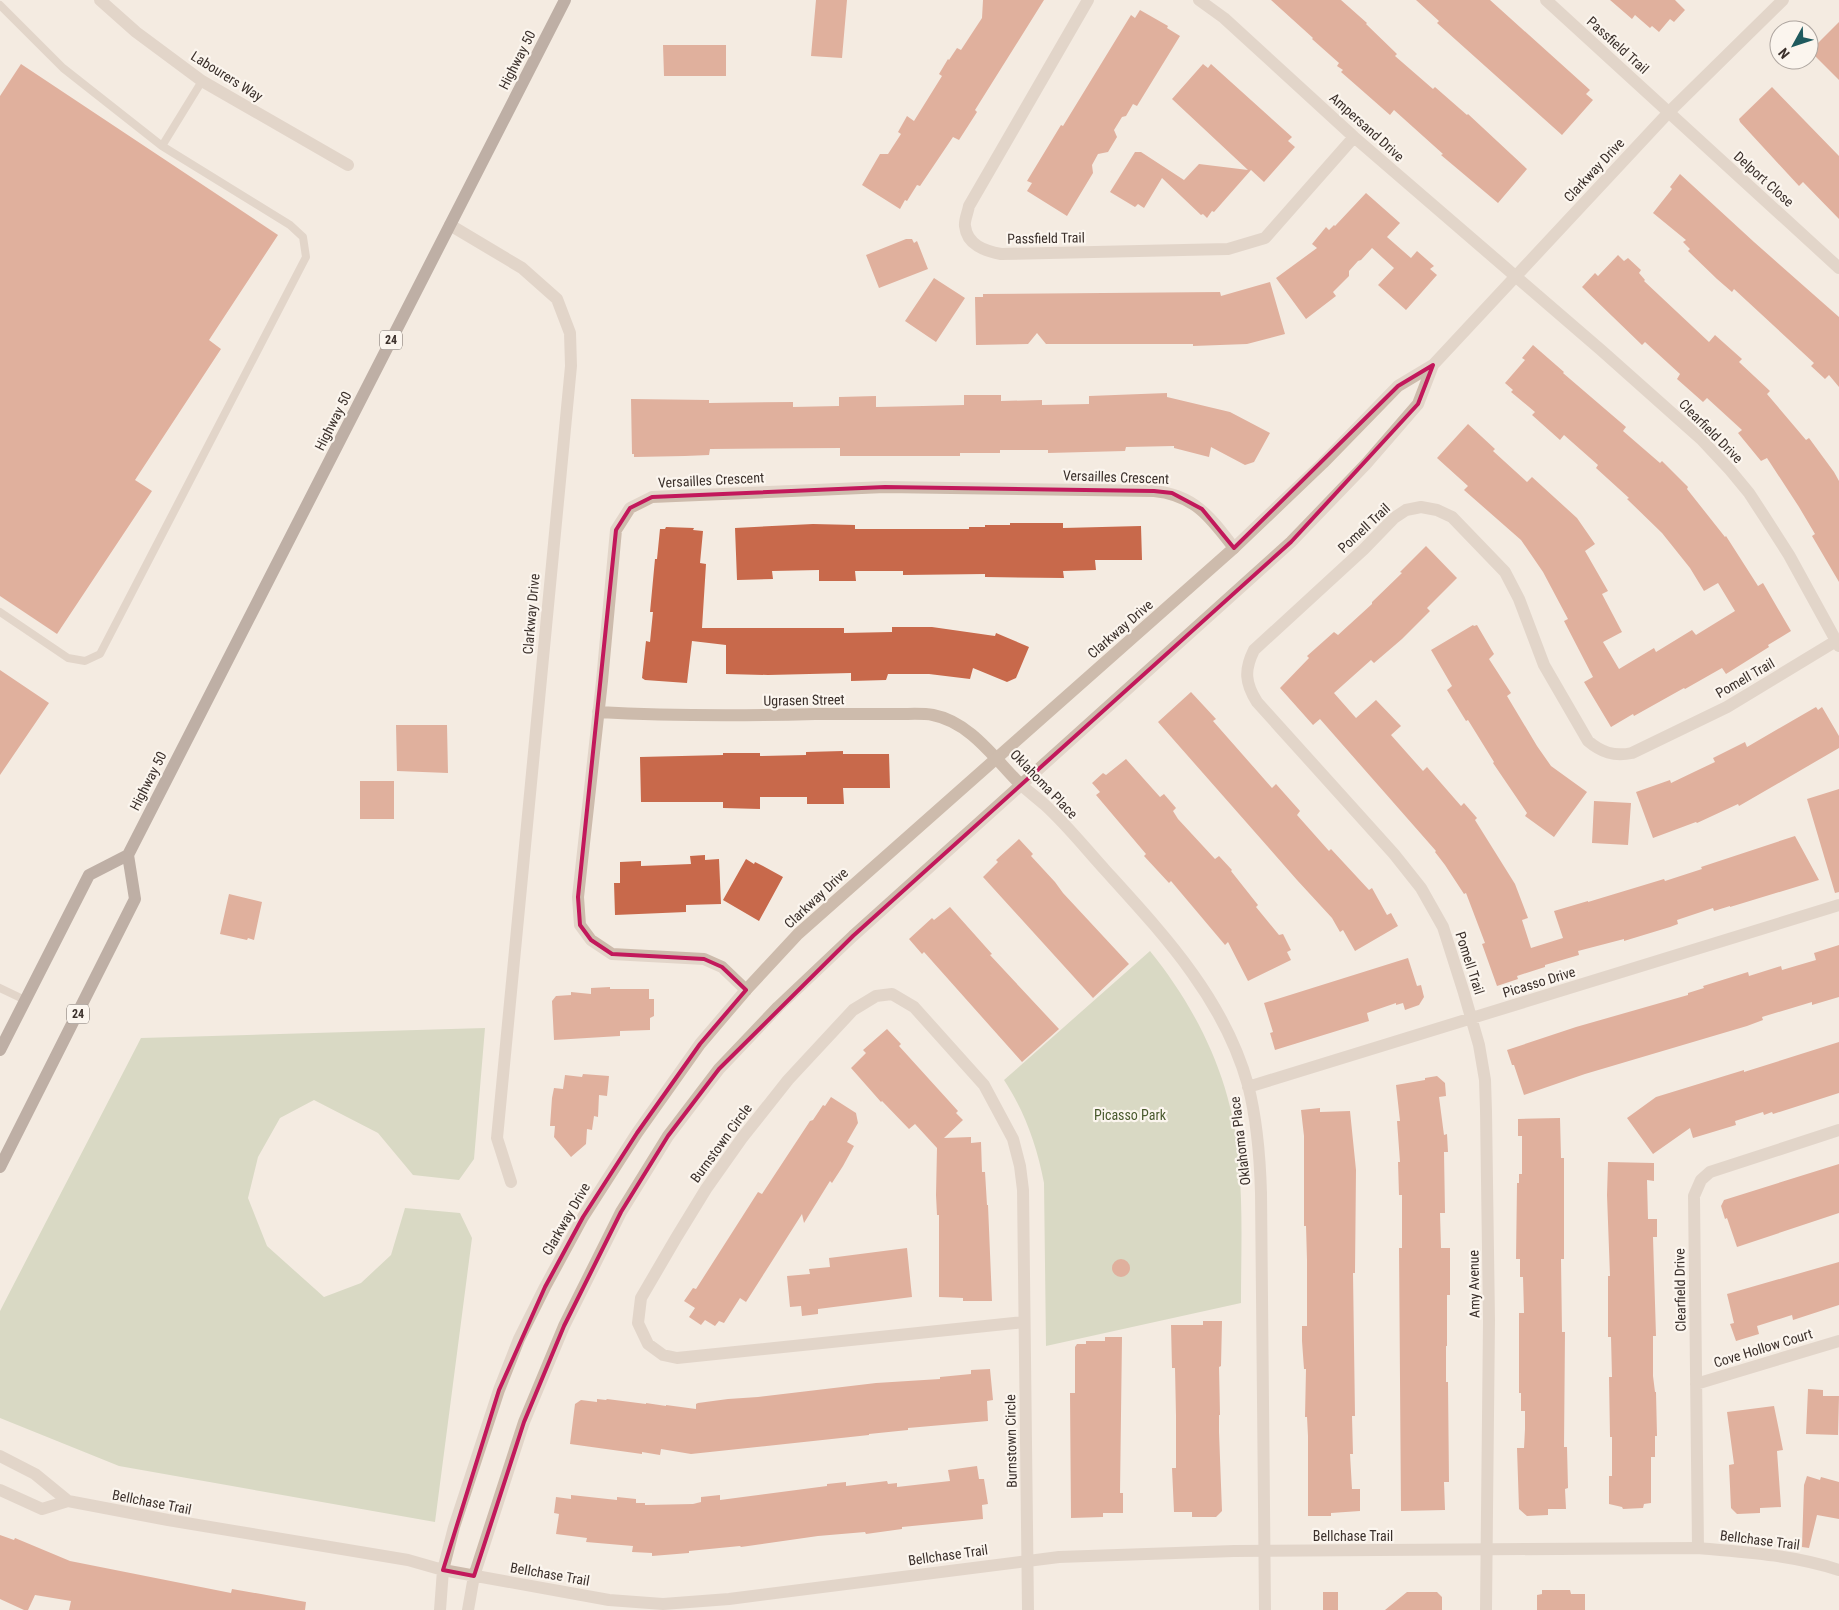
<svg xmlns="http://www.w3.org/2000/svg" width="1839" height="1610" viewBox="0 0 1839 1610" font-family="'Roboto Condensed',sans-serif">
<rect width="100%" height="100%" fill="#f4ebe1"/>
<path fill="#b8c4a0" d="M1150,951C1200,1013 1234,1085 1239,1165C1243,1211 1241,1257 1241,1303L1046,1346L1044,1183C1037,1146 1025,1112 1004,1080Z
M485,1028L474,1159L459,1180L413,1175L378,1133L314,1100L280,1118L258,1157L248,1198L267,1246L324,1297L361,1283L391,1255L405,1208L460,1213L472,1238L435,1522L119,1466L0,1418V1311L141,1038Z"/>
<path fill="#c8694b" d="M816,0H847L842,58L811,56Z
M983,0H1044L975,110L977,112L959,140L953,137L920,186L917,185L907,201L905,200L900,209L862,185L880,154H888L901,134L898,132L907,116L914,121L942,76L939,74L948,59L949,60L957,48L961,50L982,18Z
M1271,0H1341L1367,23L1366,24L1397,54L1395,56L1433,89L1435,87L1467,115L1468,114L1527,169L1498,203L1441,155L1443,154L1394,110L1390,115L1357,86L1341,72L1343,70L1337,66L1339,63L1312,39L1313,38Z
M1416,0H1490L1590,90L1586,94L1593,100L1562,135L1437,23L1439,21Z
M1610,0H1675L1685,10L1674,22L1670,19L1659,32L1652,26L1650,28L1635,15L1632,19Z
M1140,10L1168,26L1167,28L1180,36L1137,106L1133,104L1126,116L1122,117L1114,130L1117,137L1108,152L1098,154L1092,165L1093,173L1067,216L1027,191L1032,183L1027,181L1061,125L1063,126L1131,15L1135,18Z
M1839,22V80L1810,51Z
M663,45H726V76H664Z
M21,64L278,235L209,340L221,349L135,480L152,491L57,634L0,596V96Z
M1203,64L1208,68L1211,64L1292,137L1288,141L1295,147L1264,182L1251,170L1214,212L1212,211L1207,218L1203,214L1201,215L1162,178L1144,208L1138,204L1135,207L1110,192L1135,152H1141L1184,180L1199,164L1248,170L1172,99Z
M1772,87L1839,156V219L1803,182L1799,186L1740,122L1739,119Z
M1680,174L1754,242L1839,317V387L1829,375L1825,379L1811,366L1814,363L1734,289L1732,292L1717,279L1688,251L1690,249L1683,242L1686,240L1653,213L1672,189L1670,187Z
M1366,193L1400,223L1387,237L1411,258L1417,251L1434,266L1430,269L1437,275L1406,310L1378,285L1394,268L1372,248L1361,260L1358,261L1349,271V276L1333,292L1336,296L1306,319L1276,278L1317,248L1312,244L1326,227L1329,230L1334,225L1335,226Z
M906,239H912L914,243L917,241L928,269L879,288L866,255Z
M1618,255L1624,261L1628,258L1641,270L1639,273L1645,280L1644,281L1709,342L1715,335L1742,359L1739,362L1770,391L1767,394L1806,440L1809,438L1834,472L1839,481V582L1812,536L1815,534L1799,507L1767,458L1761,461L1738,433L1742,430L1707,398L1703,402L1677,379L1680,374L1645,342L1642,345L1582,287L1595,273L1598,276Z
M934,278L965,298L936,342L905,321Z
M1270,282L1285,334L1247,344L1193,346V344H1046L1037,333L1028,344L976,345L975,297H983V294L1220,292L1221,296Z
M1533,345L1564,372L1563,373L1626,427L1623,431L1660,463L1662,461L1688,487L1687,489L1725,537L1726,536L1758,586L1763,583L1791,631L1768,645L1769,647L1726,674L1722,668L1685,689L1684,688L1634,716L1633,714L1611,727L1584,682L1593,677L1564,621L1568,619L1543,572L1521,540L1464,490L1468,486L1437,458L1468,424L1495,449L1493,451L1527,482L1532,477L1577,518L1595,544L1585,551L1608,591L1602,594L1622,632L1603,642L1619,669L1654,648L1656,652L1692,630L1696,635L1735,611L1718,583L1704,591L1690,568L1662,533L1627,499L1629,498L1596,468L1598,465L1564,435L1560,440L1532,415L1535,412L1511,392L1513,390L1505,383L1525,360L1522,358Z
M1167,393V397L1230,412L1270,433L1254,462L1245,465L1211,447L1209,457L1174,448V446L1126,447L1125,451L1048,453V450H1000V453H960V456H840V448L710,449L709,455L685,456L634,457V454H632L631,399L709,400V403L793,402V407L839,406V397L876,396V407L923,406L964,405V395H1001V401L1042,400V405L1089,404V396Z
M1010,523H1063V528L1141,526L1142,560H1095L1096,570L1063,571L1064,578L985,577V574L903,575V571H855L856,581H819V570L772,571L773,579L737,580L735,528L813,524L855,525V529H969V527H985V525H1010Z
M666,527L694,528L693,530L703,531L700,563L706,564L702,628H844V633L892,632V627H932L995,636L996,633L1029,647L1016,678L1007,682L973,668L970,679L929,674H888L886,680L851,681V673L768,675L726,674V645L692,641L687,683L645,680L642,678L646,641L650,642L653,612H650L655,559H657L660,529H665Z
M1426,546L1457,578L1427,608L1430,611L1402,639L1374,663L1371,660L1334,693L1356,718L1376,700L1401,726L1391,735L1423,771L1427,767L1461,806L1464,803L1477,818L1475,820L1515,884L1528,918L1522,920L1531,948L1563,938L1554,911L1588,901V902L1664,879L1665,881L1702,869L1701,867L1795,836L1819,880L1730,907V906L1714,911L1713,908L1677,920L1678,924L1670,927L1624,941V939L1578,951L1579,955L1545,965V967L1517,976L1518,979L1497,986L1482,944L1485,943L1466,893L1464,894L1445,865L1435,852L1436,851L1320,719L1313,725L1280,688L1309,658L1307,656L1334,632L1338,635L1372,604V602L1402,573L1400,572Z
M1473,625L1474,626L1477,625L1494,654L1489,659L1511,693L1507,696L1537,746L1551,766L1587,792L1554,837L1525,816L1527,813L1493,763L1494,762L1468,720L1466,721L1447,690L1452,686L1431,650Z
M0,670L49,703L0,775Z
M1191,692L1216,719L1213,721L1272,788L1276,784L1300,811L1297,815L1329,851L1331,849L1369,890L1372,888L1387,915L1391,913L1398,926L1355,951L1343,930L1340,932L1332,918L1297,880L1158,722Z
M1816,707L1818,710L1822,707L1839,736V748L1739,806L1738,804L1697,823L1696,822L1653,838L1636,792L1670,780L1671,783L1696,771L1715,762L1713,758L1745,742L1747,747Z
M396,725H447L448,773L397,771Z
M843,751V754H889L890,788H843L844,804H807V797H760V809L723,808V802H641L640,757L723,755V753H760V756L806,755V752Z
M1126,759L1160,797L1164,794L1176,808L1173,811L1178,819L1215,859L1219,856L1232,870L1231,871L1258,905L1256,907L1279,935L1283,934L1291,950L1287,952L1291,960L1248,981L1228,942L1225,945L1171,881L1169,883L1144,856L1146,854L1096,795L1100,792L1092,783L1103,773L1106,775Z
M360,781H394V819H360Z
M1839,789V892L1835,893L1807,799Z
M1594,801L1631,803L1628,845L1592,843Z
M1019,839L1033,854L1031,856L1055,882L1063,893L1129,964L1093,998L983,877L998,862L996,860Z
M705,855V860L719,859L721,904L686,905V912L615,915L614,883H620V862L641,861V866L691,864L690,856Z
M746,859L754,864L755,862L763,866L783,877L759,921L723,900Z
M229,894L262,902L254,940L248,938L247,940L220,934Z
M950,907L992,954L990,955L1059,1029L1022,1062L924,952L922,954L909,939L932,918L934,920Z
M1839,945V997L1812,1005V1002L1762,1017L1763,1020L1747,1026L1585,1074L1524,1095L1514,1065H1512L1507,1050L1576,1027L1688,995V993L1704,988L1703,986L1748,972L1749,976L1781,966L1782,970L1816,960L1814,953Z
M1408,958L1417,986L1421,985L1424,997L1419,1005L1405,1010L1403,1003L1396,1005V1003L1367,1013L1369,1021L1275,1050L1270,1033L1273,1032L1264,1003Z
M610,987V989H649V999H654V1016L650,1018V1030L620,1031V1036L554,1040L552,1001L556,996L571,995V992L591,994V988Z
M887,1029L901,1044L899,1046L958,1111L956,1113L963,1120L944,1138L971,1137V1143L981,1142L982,1172H985L987,1205H988L992,1301H963V1298L939,1297V1215H937L936,1195L937,1148L915,1124L909,1129L882,1101L881,1102L851,1068L866,1053L863,1050Z
M1839,1042V1093L1773,1114L1772,1112L1764,1115L1763,1112L1735,1121L1736,1125L1693,1138L1690,1128L1653,1154L1627,1118L1656,1097L1744,1070V1072Z
M583,1074L609,1076L607,1096L599,1095L598,1117L594,1116L592,1130L587,1129L586,1144L571,1157L554,1137L555,1126H550L552,1098L554,1088L563,1089L565,1075L582,1077Z
M1437,1076L1445,1083L1446,1096L1439,1097L1444,1135L1447,1134L1448,1152H1444L1445,1213H1440L1441,1248H1450V1295H1447V1346H1446V1382H1448L1449,1482H1444L1445,1510L1401,1511L1399,1248H1402V1195H1399L1398,1162H1400L1397,1121H1400L1396,1085L1425,1080V1078Z
M831,1097L856,1113L858,1123L847,1142L854,1146L843,1166L832,1183L830,1181L804,1223L802,1214L746,1302L740,1298L724,1323L719,1321L715,1326L705,1320L701,1325L689,1317L695,1308L684,1301L693,1288L696,1289L758,1192L762,1194L810,1121L813,1120L823,1105L825,1106Z
M1320,1108V1112L1350,1111L1356,1170L1355,1273H1353L1355,1416H1352L1353,1454H1350L1352,1489H1360V1511L1331,1513V1516H1308V1436L1307,1417H1305L1306,1369H1304L1302,1341V1326H1307V1260L1306,1226H1304V1136L1301,1110Z
M1560,1118L1561,1158H1564V1259H1561L1562,1332H1565L1564,1447H1567L1568,1488L1565,1489L1566,1509H1548V1515L1527,1516L1519,1509L1517,1448H1524L1525,1429V1411H1521V1393H1519V1313H1524L1523,1277H1520V1259H1516L1517,1183H1519V1174H1522V1136H1518V1119Z
M1608,1162L1654,1163V1181L1647,1180L1648,1219H1657V1237H1653L1656,1336H1653V1376L1655,1392H1656L1657,1436H1655V1457H1651V1503L1644,1504L1643,1508L1623,1509L1622,1507L1609,1504V1476H1612V1437H1610L1609,1377H1612L1611,1337H1608V1276H1610L1607,1195Z
M1839,1164V1213L1737,1247L1727,1218L1725,1219L1721,1206L1724,1200Z
M907,1248L912,1297L818,1309V1314L802,1316L801,1306L790,1307L787,1276L810,1274L809,1269L830,1267L829,1258Z
M1112 1268a9 9 0 1 1 18 0a9 9 0 1 1-18 0Z
M1839,1262V1305L1793,1320L1792,1315L1757,1326L1759,1334L1736,1341L1730,1324L1734,1323L1727,1294Z
M1203,1321H1222L1221,1366L1219,1367L1220,1415H1219V1432L1222,1511L1216,1517H1192V1512H1174L1172,1468H1176V1416L1175,1368H1172L1171,1325H1203Z
M1105,1337H1122L1120,1493H1123V1513H1103V1517L1071,1518L1070,1393H1075V1347L1077,1344H1086V1341H1105Z
M990,1369L993,1400L987,1401L988,1421L908,1428V1430L869,1434V1435L691,1454L661,1449L660,1455L642,1452V1454L570,1444L575,1404L581,1400L597,1402V1399L606,1400L607,1399L646,1404V1403L666,1406V1405L696,1409V1404L698,1403L728,1399L758,1397L876,1383L940,1379V1377L971,1374V1370Z
M1808,1389L1823,1390V1396H1839L1838,1435L1806,1434Z
M1774,1406L1783,1450L1777,1451L1781,1507L1760,1508V1513L1737,1514L1731,1508L1729,1465L1734,1464L1727,1412Z
M977,1466L979,1479H984L988,1504L982,1505L983,1519L902,1527V1529L866,1534L865,1532L818,1536L741,1547L740,1546L689,1551V1553L652,1556V1553L632,1552L633,1546L586,1542L587,1538L556,1534L559,1514L554,1513L556,1497L571,1499V1495L617,1500V1497L636,1499V1503H645V1505L693,1504L701,1502V1497L720,1495V1500L827,1486V1484L846,1482V1486L887,1481L888,1484L897,1483V1487L950,1481L948,1470Z
M1807,1476L1820,1480L1821,1477L1839,1482V1519L1817,1515L1809,1548L1802,1547L1804,1485Z
M0,1535L14,1540L15,1538L70,1561L231,1593L232,1589L306,1602L305,1610H69L71,1601L35,1595L28,1610H24L0,1599Z
M1542,1590H1570L1571,1594H1585V1610H1537V1595L1542,1594Z
M1323,1592H1338V1610H1323Z
M1407,1592H1437L1442,1597V1610H1385Z"/>
<g fill="none" stroke-linecap="round" stroke-linejoin="round">
<path stroke="#cdbbac" stroke-width="8" d="M0,5L63,68L162,146L202,81
M0,612L68,658L85,661L100,654L306,257L303,237L290,225L162,146
M0,988L25,1000"/>
<path stroke="#cdbbac" stroke-width="12" d="M100,0L136,32L202,81L348,165
M1088,0L969,206C968,212 964,221 965,226C967,245 985,251 1001,254L1228,249L1265,238L1354,137
M1199,0L1224,18L1354,137L1601,350L1701,439L1730,470L1749,493L1764,516L1789,555L1839,646
M1546,0L1839,268
M450,225L522,268L557,299L570,333L571,366L497,1138L511,1182
M598,712C670,716 742,716 815,714C843,714 872,714 900,714C910,714 923,713 933,715C970,722 995,759 1020,784C1028,791 1037,798 1045,805C1067,825 1086,849 1106,871C1165,936 1224,999 1248,1085C1257,1120 1260,1157 1261,1193L1265,1610
M746,990L722,967L704,959L612,954L591,940L580,925L578,897L602,681L616,530L630,508L652,497L885,487L1154,491C1195,495 1211,518 1234,548
M1248,1087L1839,905
M1024,1322L677,1358L663,1355L648,1344L638,1323L641,1298L676,1238L706,1189L742,1138L788,1080L853,1010L876,996L892,994L914,1007L984,1085L1013,1139L1020,1166L1023,1190L1028,1610
M1696,1384L1839,1341
M1698,1548L1694,1196L1701,1180L1710,1172L1839,1130
M1486,1610L1489,1320L1486,1111L1485,1080L1479,1045L1464,993L1443,927L1421,888L1394,854L1257,702C1245,683 1244,670 1254,650L1364,549L1394,518L1406,510L1421,507L1437,510L1452,517L1505,572L1519,599L1544,665L1588,741C1601,752 1614,757 1632,753L1727,707L1836,641"/>
<path stroke="#cdbbac" stroke-width="12" d="M0,1456L35,1474L68,1501L168,1520L408,1560L443,1570L609,1600L663,1604L729,1599L1059,1557L1234,1551L1698,1548C1745,1552 1793,1555 1839,1570
M0,1490L42,1509L68,1501
M440,1610L443,1570L454,1527L499,1390L519,1339L545,1287L583,1217L637,1133L700,1044L746,990L798,934L1234,548L1323,463L1398,386L1433,365L1669,112L1783,0
M468,1610L474,1576L524,1422L564,1326L621,1212L668,1136L719,1069L778,1007L853,936L1291,542L1366,464L1418,404L1433,365"/>
<path stroke="#7d675c" stroke-width="12" d="M0,1050L89,875L128,855
M0,1167L135,899L128,855L565,0"/>
</g>
<path d="M0 0H1839V1610H0ZM1433,365L1418,404L1291,542L853,936L719,1069L668,1136L621,1212L564,1326L524,1422L474,1576L443,1570L499,1390L545,1287L583,1217L637,1133L700,1044L746,990L722,967L704,959L612,954L591,940L580,925L578,897L616,530L630,508L652,497L885,487L1154,491L1172,493L1202,509L1234,548L1398,386Z" fill="#f4ebe1" fill-opacity=".55" fill-rule="evenodd"/>
<path fill="none" stroke="#c2185b" stroke-width="4" stroke-linejoin="round" d="M1433,365L1418,404L1291,542L853,936L719,1069L668,1136L621,1212L564,1326L524,1422L474,1576L443,1570L499,1390L545,1287L583,1217L637,1133L700,1044L746,990L722,967L704,959L612,954L591,940L580,925L578,897L616,530L630,508L652,497L885,487L1154,491L1172,493L1202,509L1234,548L1398,386Z"/>
<g text-anchor="middle" dominant-baseline="central" stroke-width="4.5" stroke-linejoin="round" paint-order="stroke">
<g fill="#fbf5ee" stroke="#756b66" stroke-width="1">
<rect x="380" y="330.5" width="22" height="19" rx="4"/>
<rect x="67" y="1004.5" width="22" height="19" rx="4"/>
</g>
<g font-size="12" font-weight="bold" fill="#3b302b">
<text x="391" y="340">24</text>
<text x="78" y="1014">24</text>
</g>
<g font-size="14" fill="#3b302b" stroke="#fbf5ee">
<text transform="translate(1618 45) rotate(42)">Passfield Trail</text>
<text transform="translate(517 60) rotate(-63)">Highway 50</text>
<text transform="translate(227 76) rotate(32)">Labourers Way</text>
<text transform="translate(1367 127) rotate(42)">Ampersand Drive</text>
<text transform="translate(1594 170) rotate(-47)">Clarkway Drive</text>
<text transform="translate(1764 179) rotate(42)">Delport Close</text>
<text transform="translate(1046 238) rotate(-1)">Passfield Trail</text>
<text transform="translate(333 421) rotate(-63)">Highway 50</text>
<text transform="translate(1711 431) rotate(45)">Clearfield Drive</text>
<text transform="translate(1116 477) rotate(2)">Versailles Crescent</text>
<text transform="translate(711 480) rotate(-3)">Versailles Crescent</text>
<text transform="translate(1364 528) rotate(-43)">Pomell Trail</text>
<text transform="translate(531 614) rotate(-85)">Clarkway Drive</text>
<text transform="translate(1120 629) rotate(-41)">Clarkway Drive</text>
<text transform="translate(1745 678) rotate(-30)">Pomell Trail</text>
<text transform="translate(804 700) rotate(-1)">Ugrasen Street</text>
<text transform="translate(148 781) rotate(-63)">Highway 50</text>
<text transform="translate(1044 784) rotate(46)">Oklahoma Place</text>
<text transform="translate(816 898) rotate(-43)">Clarkway Drive</text>
<text transform="translate(1470 963) rotate(72)">Pomell Trail</text>
<text transform="translate(1539 982) rotate(-17)">Picasso Drive</text>
<text transform="translate(1240 1141) rotate(-97)">Oklahoma Place</text>
<text transform="translate(721 1143) rotate(-54)">Burnstown Circle</text>
<text transform="translate(566 1219) rotate(-60)">Clarkway Drive</text>
<text transform="translate(1474 1284) rotate(-91)">Amy Avenue</text>
<text transform="translate(1680 1290) rotate(-91)">Clearfield Drive</text>
<text transform="translate(1763 1348) rotate(-17)">Cove Hollow Court</text>
<text transform="translate(1011 1441) rotate(-91)">Burnstown Circle</text>
<text transform="translate(152 1502) rotate(11)">Bellchase Trail</text>
<text x="1353" y="1536">Bellchase Trail</text>
<text transform="translate(1760 1540) rotate(7)">Bellchase Trail</text>
<text transform="translate(948 1555) rotate(-8)">Bellchase Trail</text>
<text transform="translate(550 1574) rotate(10)">Bellchase Trail</text>
</g>
<g font-size="14" fill="#4a5a2e" stroke="#fbf5ee">
<text x="1130" y="1115">Picasso Park</text>
</g>
</g>
<g transform="translate(1794 45) rotate(230)"><circle r="24" fill="#fbf5ee" stroke="#aea6a0"/>
<path d="M0-4L9 19L0 12L-9 19Z" fill="#1f5a5e"/>
<text y="-8" font-size="14" font-weight="bold" text-anchor="middle" fill="#3b302b">N</text>
</g>
</svg>
